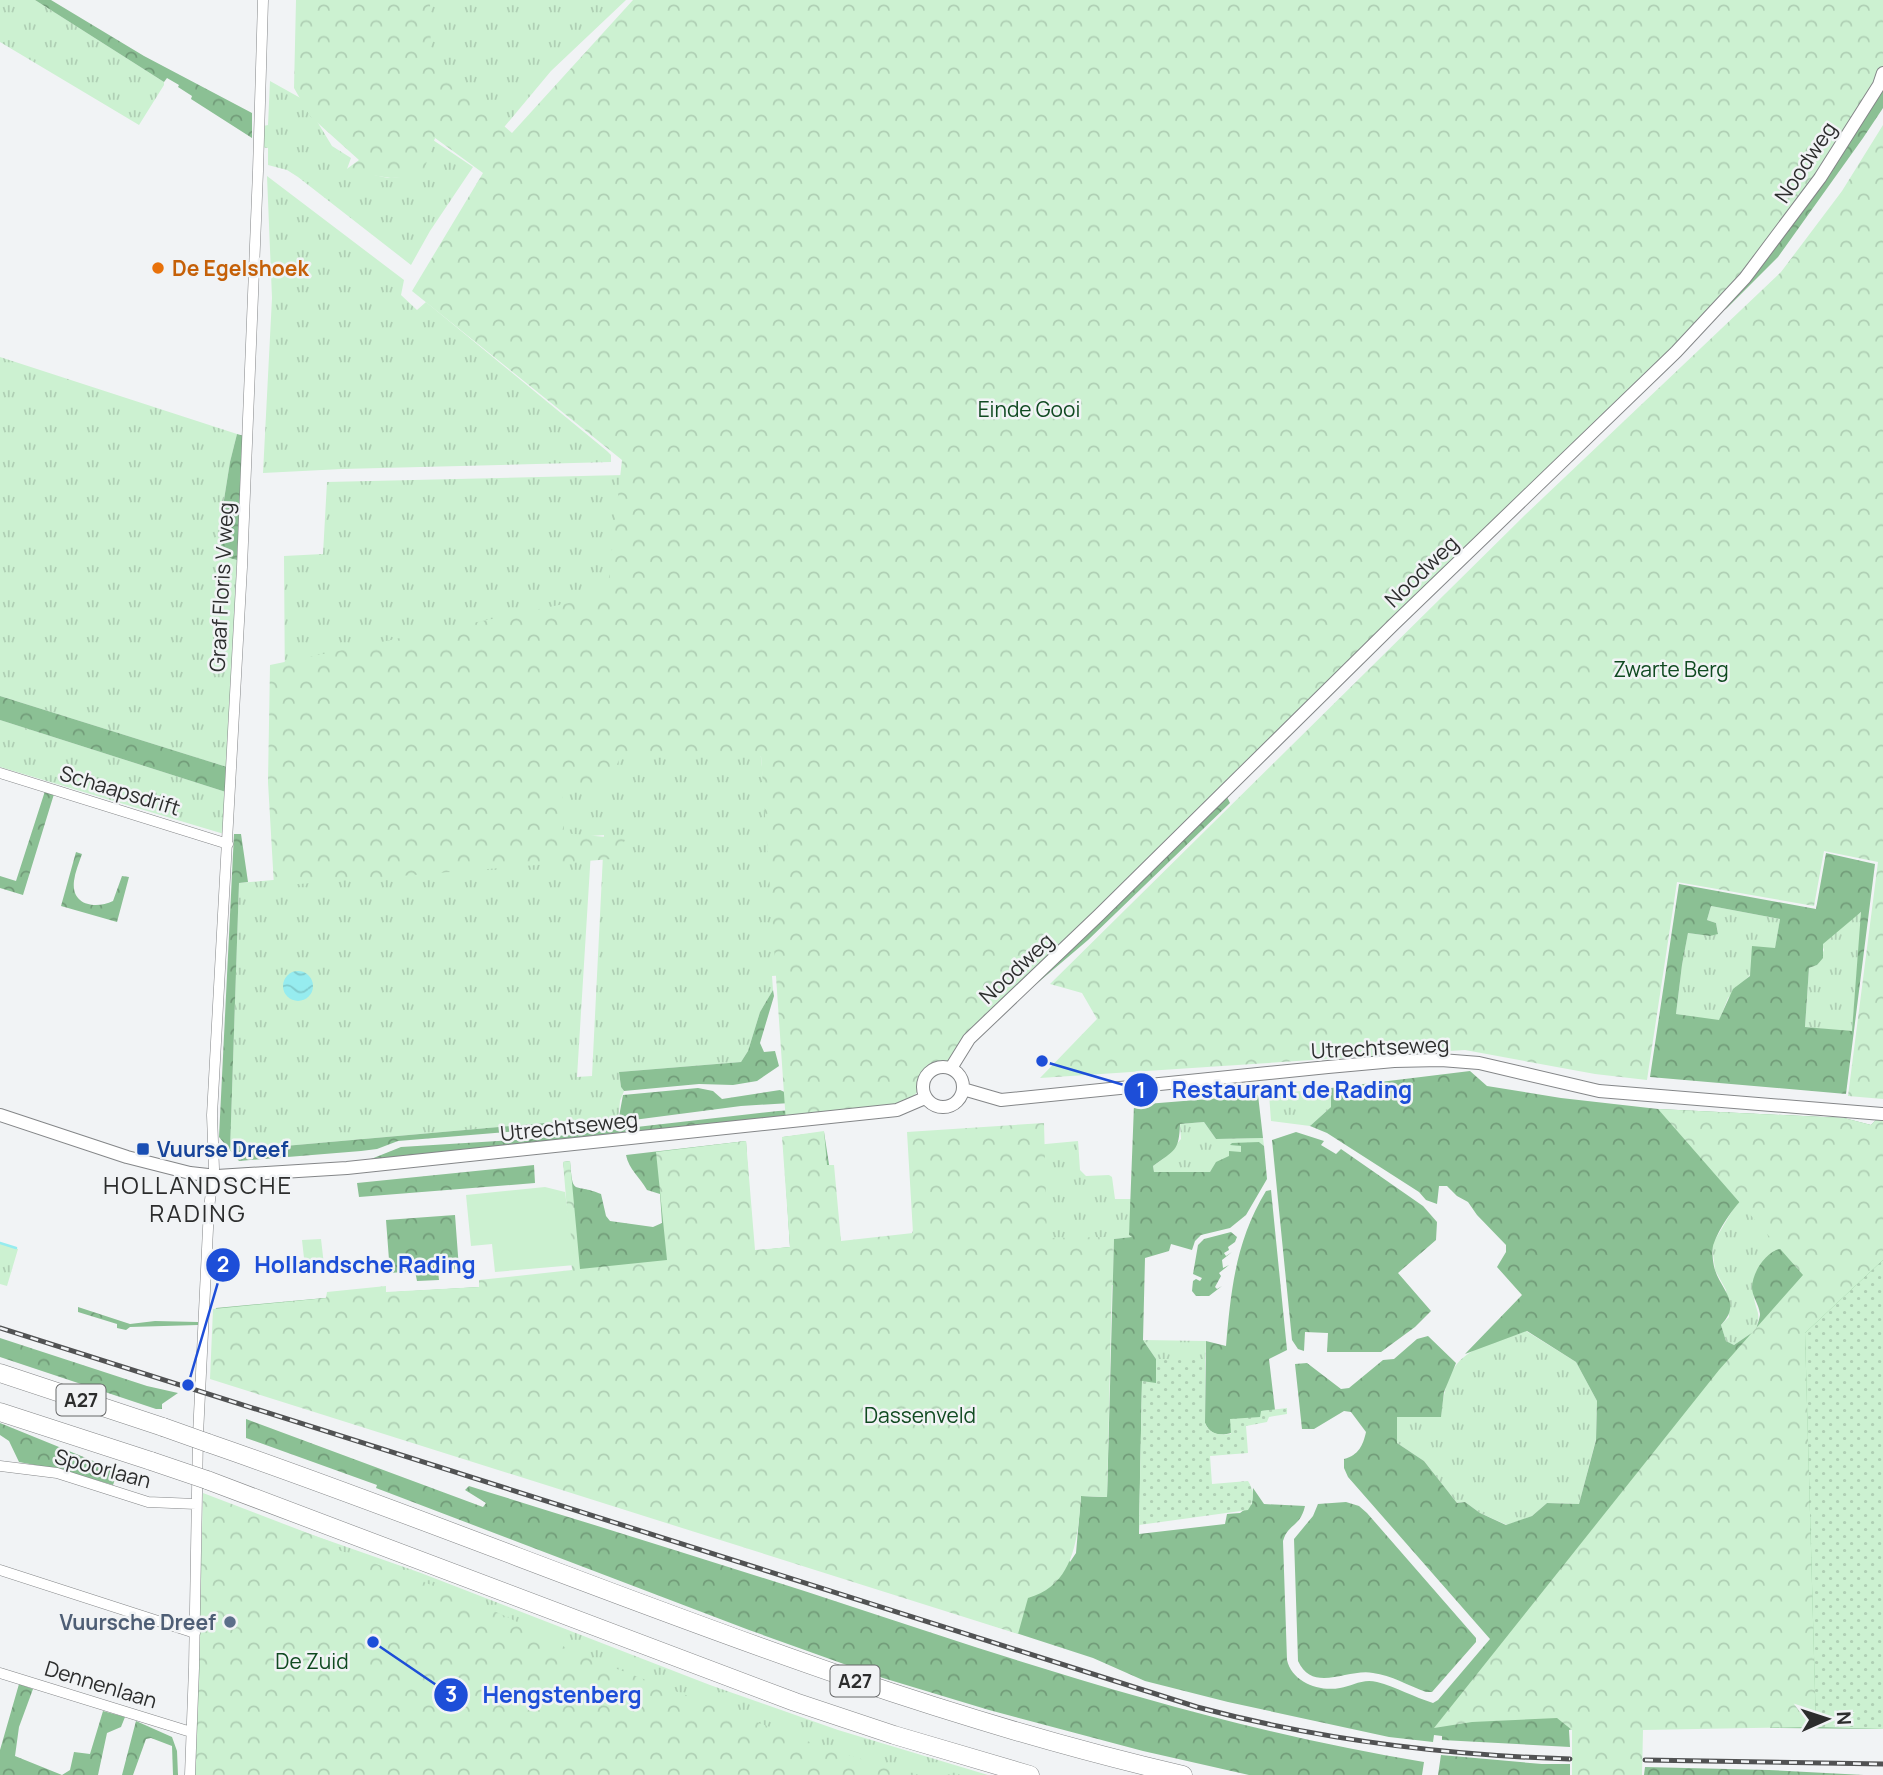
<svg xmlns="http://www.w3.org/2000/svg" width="1883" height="1775" viewBox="0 0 1883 1775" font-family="Manrope,sans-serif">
<defs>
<pattern id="grass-tufts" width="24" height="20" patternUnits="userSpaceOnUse" patternTransform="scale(1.75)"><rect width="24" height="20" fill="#ccf1d1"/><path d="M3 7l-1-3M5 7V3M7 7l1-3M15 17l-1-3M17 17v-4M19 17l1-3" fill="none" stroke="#afcfb4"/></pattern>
<pattern id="forest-crowns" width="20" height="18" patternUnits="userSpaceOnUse" patternTransform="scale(1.75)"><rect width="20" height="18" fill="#8bc094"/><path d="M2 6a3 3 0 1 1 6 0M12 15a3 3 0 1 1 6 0" fill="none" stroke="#729c79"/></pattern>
<pattern id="park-crowns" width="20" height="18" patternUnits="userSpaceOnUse" patternTransform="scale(1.75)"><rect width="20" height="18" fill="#ccf1d1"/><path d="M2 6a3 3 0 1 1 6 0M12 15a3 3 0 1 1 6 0" fill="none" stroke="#afcfb4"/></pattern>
<pattern id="garden-dots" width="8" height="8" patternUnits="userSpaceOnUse" patternTransform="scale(1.75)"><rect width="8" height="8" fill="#ccf1d1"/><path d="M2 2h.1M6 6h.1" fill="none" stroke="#afcfb4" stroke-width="1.8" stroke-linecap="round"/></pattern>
<pattern id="water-waves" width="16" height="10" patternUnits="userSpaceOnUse" patternTransform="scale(1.75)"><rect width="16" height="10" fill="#96ecef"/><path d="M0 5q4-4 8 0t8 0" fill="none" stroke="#81cbcd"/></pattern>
</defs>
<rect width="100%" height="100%" fill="#f1f3f5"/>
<path fill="url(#grass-tufts)" d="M0,0H35L164,82V85L139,125L0,42Z
M422,0H626L551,71L500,132L418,69Z
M270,81L304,100L332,146L351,158L347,169L388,178L400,177L433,140L473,167L430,231L411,265L298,177L287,170L268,165V148L261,147L263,126L268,125Z
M267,176L404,280L401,295L417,310L426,302L607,451L611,455V462L342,469L263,473L272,298Z
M0,357L237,434L230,462L223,506L221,549L222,556L237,560L227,767L0,696Z
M624,475L609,617L285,698L284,556L323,554L327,482Z
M0,720L229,793L224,834L0,767Z
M760,749L785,975L772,976L773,990L760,1012L748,1051L741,1062L619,1072L621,1087L624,1091L620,1101L618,1122L556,1128L555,1122L230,1151L239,883L591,851L577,1077L592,1076L604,835L550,839L546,779L595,755Z
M1711,906L1780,919L1775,949L1728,998L1719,1021L1676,1014L1682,965L1688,933L1710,936L1718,933L1716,923L1707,920Z
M1862,912L1852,1032L1805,1027L1809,968L1817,965L1824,950L1822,944L1854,916Z
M1331,1088V1107L1310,1126L1271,1121L1269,1094Z
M1204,1122L1216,1139L1263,1138L1264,1146L1259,1142L1242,1146L1241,1152L1223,1161L1210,1172H1154L1153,1166L1163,1159L1181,1139L1180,1124Z
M1078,1141L1080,1170L1086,1176L1109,1175L1112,1177L1115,1199H1132L1129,1235L1133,1237L1114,1239L1113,1285L898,1296L926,1209L924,1155Z
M1738,1201L1796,1238C1777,1254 1748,1270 1754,1298C1757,1315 1761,1311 1756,1330L1734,1345L1726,1341L1721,1325L1729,1317L1726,1290L1715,1270L1712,1245Z
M0,1243L18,1249L7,1286L0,1284Z
M1526,1331L1576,1362L1597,1401L1596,1439L1579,1504L1547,1503L1532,1516L1507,1525L1480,1513L1465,1502L1457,1503L1424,1461L1397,1443V1417H1441C1448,1349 1469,1352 1526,1331Z
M1143,1340L1206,1341L1205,1359H1156Z
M207,1498L421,1573L710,1685L838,1730L988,1775H692Z"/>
<path fill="url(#forest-crowns)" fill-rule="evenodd" d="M35,0H51L144,56L252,113V138L191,99L192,96L178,87L179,85L167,78L164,82Z
M1883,74V108L1863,138L1778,257L1725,310Z
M237,434L244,436L237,560L222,556L221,549L223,506L230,462Z
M0,696L227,767L229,793L0,720Z
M45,791L54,794L23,895L0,888V876L16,881Z
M1227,797L1230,803L1088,940L1008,1008Z
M234,834H241L248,882L239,883L230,1151L556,1122V1128L398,1141L377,1149L361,1151L239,1161L219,1137Z
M76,852L82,854C79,863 75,872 74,881C71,906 96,909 113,901L122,876L129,877L117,922L61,906Z
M1826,853L1875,864L1846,1094L1650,1077L1679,884L1816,909ZM1711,906L1780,919L1775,948L1752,946L1750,976L1733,989L1719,1020L1676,1014L1682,965L1688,933L1710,936L1718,934L1716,923L1707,920ZM1861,912L1852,1031L1805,1027L1809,968L1817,965L1823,958V944Z
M773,990L774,996L760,1043L764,1052L775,1051L779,1066L757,1081L733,1085L699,1084L624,1091L621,1087L619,1072L741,1062L748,1051L760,1012Z
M1470,1071L1487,1086L1561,1098L1658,1109L1844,1118L1871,1125L1883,1113V1136L1749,1193C1736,1203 1720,1227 1714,1243C1711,1249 1713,1264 1715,1270C1722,1291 1742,1303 1721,1325L1726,1341L1734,1345L1756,1330C1757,1325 1760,1318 1760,1314C1759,1304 1752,1297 1752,1287C1753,1270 1768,1248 1786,1248L1883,1189V1729L1770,1728L1774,1688L1582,1735L1551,1705L1579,1737L1572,1775V1729L1569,1730L1570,1747L1442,1740V1736L1434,1735L1433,1742L1389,1737L1228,1702L1145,1681L1093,1658L371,1423L214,1317L216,1308L379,1293L480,1287L479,1281L572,1271L574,1235L563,1162L570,1161C573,1198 573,1182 601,1194L606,1216L610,1221L653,1227L662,1223L660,1194L647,1190C640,1177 629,1170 626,1155L746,1141L752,1251L790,1247L783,1137L824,1132L841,1242L912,1235L915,1222L1070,1562L1076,1553L1081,1496L1107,1497L1114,1239L1132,1237L1129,1235L1134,1105L1258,1095L1263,1138L1216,1139L1204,1122L1180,1124C1179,1151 1175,1150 1153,1166L1154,1172H1210L1216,1162L1229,1156V1151L1241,1152V1146L1230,1145L1232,1143L1259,1142L1264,1146L1267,1179L1246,1215L1230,1228L1201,1235L1195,1241L1192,1250L1171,1244L1169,1251L1145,1258L1143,1340L1156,1359V1384L1142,1382L1139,1534L1225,1524L1227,1514L1240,1513L1252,1504L1253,1488L1264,1504L1305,1506C1300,1528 1288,1523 1283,1541L1287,1660C1292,1682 1319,1692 1340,1688C1352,1686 1363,1678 1377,1682C1396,1687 1414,1697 1433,1703L1438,1700L1490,1639L1348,1477L1344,1468V1459C1359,1455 1363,1445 1366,1432L1351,1412L1344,1411L1314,1429H1302L1295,1364L1307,1363L1341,1389L1349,1388L1383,1360L1394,1359L1417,1339L1428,1336L1456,1363L1444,1392L1441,1417H1397V1443L1424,1461L1457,1503L1465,1502L1480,1513L1506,1525L1532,1516L1547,1503L1579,1504L1596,1440L1597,1401L1576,1362L1527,1331L1465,1354L1522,1295L1497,1267L1506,1252V1245L1477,1215L1468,1202L1457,1196L1447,1186H1439L1437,1204L1426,1200L1419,1192L1327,1133L1310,1126L1331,1107V1088Z
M698,1088L713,1091L722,1099L780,1090L807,1102L741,1106L618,1122L623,1095Z
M814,1109L798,1114L582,1139L371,1159L401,1147L531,1139L778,1111Z
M1296,1132L1324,1141L1321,1145L1336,1154L1341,1149L1423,1206L1437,1222L1436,1240L1398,1273L1431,1311L1415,1327L1381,1352H1327L1328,1333L1305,1332L1304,1351L1298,1349L1292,1340L1272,1140Z
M534,1165L535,1183L359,1197L357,1183Z
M1271,1190L1287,1350L1269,1359L1275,1410L1261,1411V1417C1246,1426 1216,1448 1205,1423L1206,1341L1226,1346C1231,1289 1236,1240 1266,1191Z
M455,1215L459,1269L438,1271L439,1280L417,1281L415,1271L390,1273L386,1220Z
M1231,1232L1237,1237L1235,1242L1228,1247L1229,1250L1224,1253L1226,1256L1232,1252L1222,1260L1223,1268L1229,1265L1219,1273L1221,1276L1215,1287L1217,1289L1222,1286L1209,1296H1196L1192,1291L1193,1281L1196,1279L1200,1281L1202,1278L1193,1274L1198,1245L1204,1239Z
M78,1307L130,1324L155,1321L198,1322V1325L130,1327L126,1330L117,1328V1324L78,1312Z
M0,1338L147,1386L178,1393L162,1404V1409H156L0,1357Z
M246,1419L483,1507L486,1503L465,1490L469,1486C597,1526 725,1565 853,1607C1040,1669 1229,1730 1424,1762L1422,1775H1249L1143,1751L989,1710L883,1678L749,1630L376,1488L377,1485L246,1438Z
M0,1423L118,1471L113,1485L61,1470L19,1462L9,1441L0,1435Z
M1346,1502L1359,1506L1367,1513L1476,1638V1642L1432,1692H1426C1409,1686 1391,1675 1373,1673C1348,1668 1313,1694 1298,1661L1294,1539L1313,1516L1318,1504Z
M19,1684L33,1689L19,1727L15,1756L62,1775L70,1770L74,1752L90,1754L103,1711L125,1717L121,1727L107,1733L98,1775H0V1750Z
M136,1721L172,1737L177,1751L178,1775H173L172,1746L151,1738L146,1739L133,1775H122Z
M1441,1755L1542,1764H1570V1775H1438Z
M1645,1767L1769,1770L1864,1775H1644Z"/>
<path fill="url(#park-crowns)" d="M296,0H430L431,62L512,133L633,0H1883V74L1745,278L893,1116L786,1123L761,756L622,754L608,783L562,786L564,833L626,839L612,859L274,886L268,782L270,665L607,595L622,460L412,291L483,173L435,138L422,176L391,178L344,171L359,160L310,116L294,88Z
M1883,125V1099L1848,1096L1878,862L1824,851L1814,906L1677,882L1647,1080L1595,1074L1465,1050L1040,1078L1097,1019L1082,993L1050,984L1525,515L1781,272L1842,191Z
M1658,1109L1844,1118L1871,1125L1883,1113V1260L1805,1333L1816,1727L1643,1730L1642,1775H1572V1730L1557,1718L1472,1722L1434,1728L1719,1370L1803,1275Z
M1044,1123L1047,1238L1113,1237L1107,1497L1081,1496C1078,1536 1075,1585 1028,1598L1018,1634L210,1379L213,1309L326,1298L327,1292L386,1286V1292L479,1287V1280L572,1270L563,1162L570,1161L580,1269L667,1260L656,1152L746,1141L755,1250L790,1247L782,1137L824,1131L827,1165H834L841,1241L913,1233L907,1132Z
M203,1493L331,1542L333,1548C415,1579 499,1607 575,1653L823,1747L912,1775H195Z"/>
<path fill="url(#garden-dots)" d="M1883,1260V1729L1816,1727L1805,1333Z
M1156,1359H1205V1423C1210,1435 1220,1435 1231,1434L1230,1419L1260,1417L1261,1411L1287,1408V1414L1269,1417L1267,1422L1246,1426L1248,1453L1210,1456L1212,1484L1248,1481C1254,1490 1255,1501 1248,1510L1139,1525L1142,1381L1156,1383Z"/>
<path fill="#ccf1d1" d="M545,1187L565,1192L575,1265L495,1272L492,1244L471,1246L466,1195Z
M321,1239L324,1265L305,1267L302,1240Z"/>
<path fill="url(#water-waves)" d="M283 986a15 15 0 1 1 30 0a15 15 0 1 1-30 0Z"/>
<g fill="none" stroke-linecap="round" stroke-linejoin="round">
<path stroke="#96ecef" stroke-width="2.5" d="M0,1243L16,1248"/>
<g stroke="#848688" stroke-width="11">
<path id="street" d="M0,773L228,844
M0,1466L57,1473L148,1502L196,1504
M0,1570L195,1633
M0,1673L191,1732
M190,1775L194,1668L198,1435L209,1208L214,1169L212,1115L242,567L258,171L263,0"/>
</g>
<g stroke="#848688" stroke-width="14">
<path id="secondary" d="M923 1087a20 20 0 1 1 40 0a20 20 0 1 1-40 0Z
M951,1068L969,1039L1099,915L1393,625L1676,352L1745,278L1820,178L1879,85L1883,73
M963,1089L1001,1100L1328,1067L1394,1061L1441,1060L1479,1063L1599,1091L1882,1114
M0,1115L127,1157L190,1173L217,1176L347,1168L897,1110L925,1098"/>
</g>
<g stroke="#848688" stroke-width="19">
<path id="highway" d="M0,1373L163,1427
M0,1412L151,1461
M208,1443C533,1555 847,1698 1183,1775
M207,1480L795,1702L894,1735L1030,1775"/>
</g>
<use href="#street" stroke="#fff" stroke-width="10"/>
<use href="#secondary" stroke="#fff" stroke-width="12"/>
<use href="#highway" stroke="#fff" stroke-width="18"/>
<g stroke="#515253" stroke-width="5">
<path id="rail" d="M0,1328L1197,1707C1320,1740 1443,1755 1570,1759
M1645,1760L1883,1764"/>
</g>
<use href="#rail" stroke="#f1f3f5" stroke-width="2.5" stroke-dasharray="8" stroke-linecap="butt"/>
<g stroke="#848688" stroke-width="19" stroke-linecap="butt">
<path id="highway-bridge" d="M163,1427L208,1443
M151,1461L207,1480"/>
</g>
<use href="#highway-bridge" stroke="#fff" stroke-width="18"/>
</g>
<circle fill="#e8710a" stroke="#f1f3f5" stroke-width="2.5" cx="158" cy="268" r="7"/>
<rect fill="#1a4fb4" stroke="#f1f3f5" stroke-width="2.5" x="136" y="1142" width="14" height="14" rx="3.5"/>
<circle fill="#5c6f8a" stroke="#f1f3f5" stroke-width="2.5" cx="230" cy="1622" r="7"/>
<g text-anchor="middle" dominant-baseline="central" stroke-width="5" stroke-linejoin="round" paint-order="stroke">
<g fill="#f1f3f5" stroke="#676869" stroke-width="2">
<rect x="56.5" y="1384.5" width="49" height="31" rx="5"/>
<rect x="830.5" y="1665.5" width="49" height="31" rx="5"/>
</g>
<g font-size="19" font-weight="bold" fill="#2c2d2d">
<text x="81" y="1400">A27</text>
<text x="855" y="1681">A27</text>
</g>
<g font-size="21" fill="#2c2d2d" stroke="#f1f3f5">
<text transform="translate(1805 162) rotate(-56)">Noodweg</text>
<text transform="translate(1421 571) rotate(-44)">Noodweg</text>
<text transform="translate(221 587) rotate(-87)">Graaf Floris V weg</text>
<text transform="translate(120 790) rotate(17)">Schaapsdrift</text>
<text transform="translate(1016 968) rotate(-43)">Noodweg</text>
<text transform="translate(1380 1047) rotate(-3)">Utrechtseweg</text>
<text transform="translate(569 1126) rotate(-6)">Utrechtseweg</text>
<text transform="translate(103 1468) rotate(15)">Spoorlaan</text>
<text transform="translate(101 1684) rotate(17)">Dennenlaan</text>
</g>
<g font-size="21" font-weight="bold" fill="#c56008" stroke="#f1f3f5" text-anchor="start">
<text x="172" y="268">De Egelshoek</text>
</g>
<g font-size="21" fill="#104a21" stroke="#f1f3f5">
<text x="1029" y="409">Einde Gooi</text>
<text x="1671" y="669">Zwarte Berg</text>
<text x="920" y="1415">Dassenveld</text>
<text x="312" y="1661">De Zuid</text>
</g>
<g font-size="21" font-weight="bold" fill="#164399" stroke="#f1f3f5" text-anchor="start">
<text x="157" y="1149">Vuurse Dreef</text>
</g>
<g font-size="21" font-weight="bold" fill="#4e5e75" stroke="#f1f3f5" text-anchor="end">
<text x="216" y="1622">Vuursche Dreef</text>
</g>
<g font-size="24" letter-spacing="2" fill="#2c2d2d" stroke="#f1f3f5">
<text x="198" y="1184">HOLLANDSCHE<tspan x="198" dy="28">RADING</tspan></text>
</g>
</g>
<path fill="none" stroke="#1d4ed8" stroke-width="2.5" d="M1042 1061L1141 1090M188 1385L223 1265M373 1642L451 1695"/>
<g fill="#1d4ed8" stroke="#f1f3f5" stroke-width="2.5">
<circle cx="1042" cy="1061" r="7"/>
<circle cx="188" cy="1385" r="7"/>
<circle cx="373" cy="1642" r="7"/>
<circle cx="1141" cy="1090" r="18"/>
<circle cx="223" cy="1265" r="18"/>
<circle cx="451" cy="1695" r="18"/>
</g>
<g font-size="21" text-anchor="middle" font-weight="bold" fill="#fff">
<text x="1141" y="1098">1</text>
<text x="223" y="1272">2</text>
<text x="451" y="1702">3</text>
</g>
<g font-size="23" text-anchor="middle" font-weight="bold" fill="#1d4ed8" stroke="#f1f3f5" stroke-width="5" stroke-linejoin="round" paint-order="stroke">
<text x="1292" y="1098">Restaurant de Rading</text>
<text x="365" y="1273">Hollandsche Rading</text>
<text x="562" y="1703">Hengstenberg</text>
</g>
<g transform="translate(1827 1719) rotate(87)" stroke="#f1f3f5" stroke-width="5" paint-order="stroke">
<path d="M0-5L12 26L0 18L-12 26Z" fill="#2c2d2d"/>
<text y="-10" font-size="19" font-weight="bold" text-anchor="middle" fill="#2c2d2d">N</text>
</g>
</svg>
